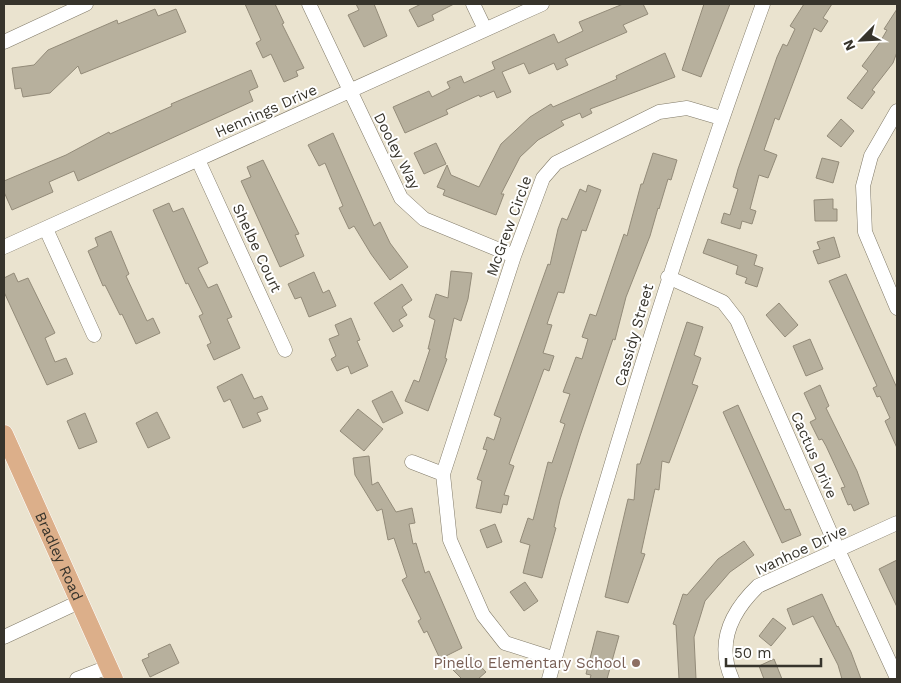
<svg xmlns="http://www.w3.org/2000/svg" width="901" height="683" viewBox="0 0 901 683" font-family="'Work Sans',sans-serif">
<rect width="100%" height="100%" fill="#eae3cf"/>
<path fill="#b7b09d" stroke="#938b79" d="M245,4H275L284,23L282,24L304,68L296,71L298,76L284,82L271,54L263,58L256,43L261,40Z
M356,4H374L387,36L364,47L348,15L359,10Z
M421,4H454L432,15L434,20L418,27L409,10Z
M623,4H643L648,14L623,25L627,32L565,59L568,65L557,70L554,63L529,74L524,63L502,72L511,92L497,98L494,91L480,97L479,95L446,110L448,114L405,133L393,107L429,91L432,97L450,88L447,82L461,76L464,83L495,69L492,62L554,34L558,43L583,31L579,22Z
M704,4H730L701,77L682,70Z
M804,4H832L823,18L828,21L821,32L814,28L779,120L775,118L764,150L777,155L768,178L759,175L750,209L756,211L752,224L742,221L740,229L721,223L724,213L730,215L738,189L733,187L738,169L777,57L783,44L787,46L795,29L790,26Z
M155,9L158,16L176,9L186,32L81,74L78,66L50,93L23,97L21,88L15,89L12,68L34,65L48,50L117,20L118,24Z
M897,9V52L893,63L872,90L875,92L862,109L847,98L868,71L862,66L880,42L887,30L884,29Z
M665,53L675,77L590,109L592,113L582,118L580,113L561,121L564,125L538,140L520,157L501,194H504L496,215L443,195L445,190L437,187L447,165L451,175L479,187L501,144L530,117L551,104L553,107L617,79L616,76Z
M251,70L258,87L249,91L253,101L78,181L74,171L49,182L53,192L12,210L4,192V181L66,155L109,132L110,134L172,106L171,104Z
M841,119L854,131L841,147L827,136Z
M333,133L374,226L380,222L390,243L408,267L390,280L371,254L354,226L349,229L339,208L343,206L325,163L319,166L308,145Z
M436,143L446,164L424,174L414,153Z
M653,153L677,160L671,180L668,179L659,209L658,208L650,236L626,297L615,340L613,339L580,436L560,500L554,527L556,528L542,578L523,573L530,545L520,542L528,518L533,520L548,462L552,463L565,424L560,422L570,394L563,392L576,357L582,359L588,339L582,337L590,314L596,316L624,234L627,236L641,184H643Z
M822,158L839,162L833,183L816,178Z
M263,160L299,234L295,235L304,256L280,267L241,181L251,177L247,167Z
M588,185L601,190L586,231L582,230L564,293L558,292L547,324L552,325L543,353L554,356L549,371L544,369L509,464L514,466L504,495L509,496L507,505L503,504L501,513L476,508L482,481L477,479L487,450L483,449L487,437L494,440L501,418L494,415L548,264L550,265L558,229L562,218L567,220L580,189L586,192Z
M833,199V209H837V221H815L814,200Z
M169,203L173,212L183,208L208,263L198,268L208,288L217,284L232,317L227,319L240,348L214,360L207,345L211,343L199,316L203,314L188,283L186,284L153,210Z
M111,231L129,274L126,276L147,321L153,318L160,333L136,344L122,314L120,315L105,285L103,286L88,251L98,246L95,238Z
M834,237L840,257L818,264L813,251L820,249L817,242Z
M708,239L757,255L754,265L763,268L757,287L745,283L747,278L736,274L738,266L703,253Z
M451,271L472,273L468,299L461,321L454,318L445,358L447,359L428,411L405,401L414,380L419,382L430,349H428L435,320L429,317L436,294L448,298Z
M314,272L323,293L329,290L336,306L309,317L301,297L295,299L288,284Z
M14,273L18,282L28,278L55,333L45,338L55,362L66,358L73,374L47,385L4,292V278Z
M846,274L897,388V448L885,421L890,418L880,396L877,397L873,388L877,386L829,281Z
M402,284L412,300L402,307L407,315L399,320L403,326L393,332L374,303Z
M779,303L798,325L785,337L766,315Z
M351,318L360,340L357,341L368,366L351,374L348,366L337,371L331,359L336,356L329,339L339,335L335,325Z
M687,322L703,327L694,355L701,358L692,384L698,386L669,463L662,461L659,490L655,489L641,553L645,554L628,603L605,597L628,499L634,500L637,464H640Z
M810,339L823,369L806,376L793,346Z
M242,374L254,399L262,396L268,409L257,413L261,421L243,428L230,399L224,402L217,387Z
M820,385L829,406L826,408L857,471L869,504L854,511L851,504L848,505L841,488L845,487L826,446L822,439L819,440L810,422L816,419L804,393Z
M392,391L403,413L383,423L372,401Z
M738,405L785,510L790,509L801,535L782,543L723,412Z
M358,409L383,429L364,451L340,431Z
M157,412L170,438L148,448L136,423Z
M85,413L97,442L79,449L67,421Z
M369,456L372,485L378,482L396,512L412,508L415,523L409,524L413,544L416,543L425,573L429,571L462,648L440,659L427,631L424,633L418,621L421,619L402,580L407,577L394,538L388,540L382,509L377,511L355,475L353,458Z
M495,524L502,542L487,548L480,530Z
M744,541L754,555L730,572L705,601L694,637L696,679H679L676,625L673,624L683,594L687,595L718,559Z
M897,560V607L879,569Z
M525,582L538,601L524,611L510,592Z
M822,594L837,627L838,626L851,652L861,679H842L838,665L813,616L793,625L787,609Z
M773,618L786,628L771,646L759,636Z
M597,631L619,636L607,679H590L591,675L586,674Z
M170,644L179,663L150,677L142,660L149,657L148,654Z
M469,654L486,672L478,679H462L453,670Z
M774,659L782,679H764L759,666Z"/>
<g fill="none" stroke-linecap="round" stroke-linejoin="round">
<g stroke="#817a68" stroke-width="15">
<path id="minor" d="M309,4L401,198L424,219L514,256
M473,4L485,29
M4,42L86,4
M897,111L871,156L863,186L865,232L897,308
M198,160L285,350
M46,229L94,335
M4,247L542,4
M668,277L723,302L737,320L838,550L897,678
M412,462L443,474
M4,637L79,602
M555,659L505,643L483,615L450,540L443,474L514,256L543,178L556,163L659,112L687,108L721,118
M77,679L108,667
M549,679C613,452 682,226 763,4
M732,679C716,643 731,612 758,586L897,523"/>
</g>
<g stroke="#fff" stroke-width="19">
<g id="major">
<path id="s1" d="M4,434L114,679"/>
</g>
</g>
<use href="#minor" stroke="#fff" stroke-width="14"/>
<use href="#major" stroke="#dcaf8a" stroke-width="18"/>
</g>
<circle fill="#8d6e63" stroke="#fff" stroke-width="2" cx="636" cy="663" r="5"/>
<g text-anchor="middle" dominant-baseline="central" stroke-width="4" stroke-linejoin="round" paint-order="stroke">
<g font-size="15" fill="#37342c" stroke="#fff">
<text transform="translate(266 111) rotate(-24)">Hennings Drive</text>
<text transform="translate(397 151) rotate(63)">Dooley Way</text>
<text transform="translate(509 226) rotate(-70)">McGrew Circle</text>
<text transform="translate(257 248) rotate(65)">Shelbe Court</text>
<text transform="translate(634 335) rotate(-74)">Cassidy Street</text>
<text transform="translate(814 455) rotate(66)">Cactus Drive</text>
<text transform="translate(801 550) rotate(-25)">Ivanhoe Drive</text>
<text stroke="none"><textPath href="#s1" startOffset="134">Bradley Road</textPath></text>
</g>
<g font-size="15" fill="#785e54" stroke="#fff" text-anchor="end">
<text x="626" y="663">Pinello Elementary School</text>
</g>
</g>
<rect width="901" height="683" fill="none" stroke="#37342c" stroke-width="10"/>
<g transform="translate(861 40) rotate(246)" stroke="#ffffff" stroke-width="4" paint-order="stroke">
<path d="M0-4L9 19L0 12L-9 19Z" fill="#37342c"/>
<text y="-8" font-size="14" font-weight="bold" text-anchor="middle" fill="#37342c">N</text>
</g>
<path d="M726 658v8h95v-8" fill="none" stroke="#37342c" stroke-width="2.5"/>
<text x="734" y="658" font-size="15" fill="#37342c" stroke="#ffffff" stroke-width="4" paint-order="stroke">50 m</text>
</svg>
